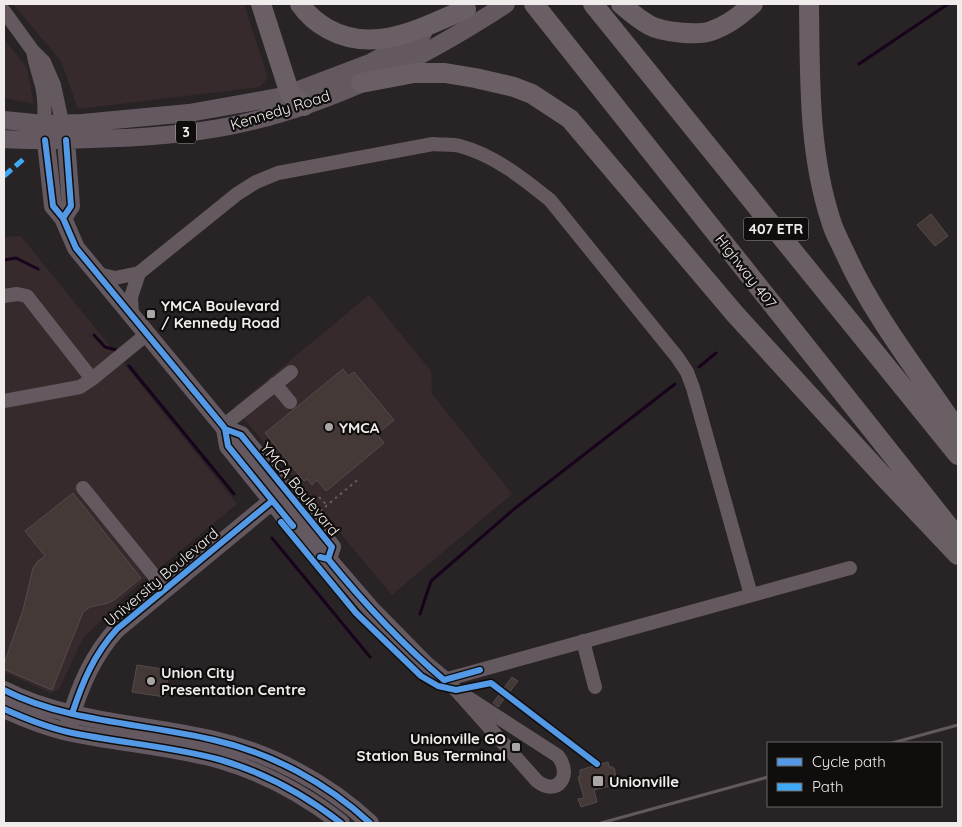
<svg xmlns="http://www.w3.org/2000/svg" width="962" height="827" viewBox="0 0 962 827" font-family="Quicksand,sans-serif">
<rect width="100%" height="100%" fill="#282324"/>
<path fill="#372a2c" d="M13,4H244L268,78L260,87L78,109L61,61Z
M4,39L27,68L34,104L4,98Z
M21,236L237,504L123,598L82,640L59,690L50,693L4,672V237Z
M369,295L431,371L432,394L512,494L392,595L234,407Z"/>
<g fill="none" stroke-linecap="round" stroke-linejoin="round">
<path stroke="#17031b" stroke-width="3" d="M859,64L948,4
M4,260L16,258L38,269
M94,335L105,347L116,350
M129,366L234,494
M699,367L716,353
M272,538L370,657
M420,614L431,581L514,509L675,384"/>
</g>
<path fill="#453938" stroke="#514d4d" d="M931,214L948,236L935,246L917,225Z
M343,369L348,376L354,372L394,420L377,434L384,443L326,491L317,480L312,485L307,479L304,481L265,433Z
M73,493L141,578L114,600L108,603L90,607L83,612L52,690L4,669V664L23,610L33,568L38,561L45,556L25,531Z
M137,665L169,670L165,697L132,692Z
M512,677L518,681L498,707L493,703Z
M608,762L609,766L614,768L618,784L594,790L597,802L581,807L578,799L584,798L578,777H580V770Z"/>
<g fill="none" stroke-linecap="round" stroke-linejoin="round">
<path stroke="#665e61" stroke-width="2" stroke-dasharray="2.5 4" stroke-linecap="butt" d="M319,497L326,504
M320,511L360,478"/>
<path stroke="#64595e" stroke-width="14" d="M4,11L33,51L44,62L54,85L62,122
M33,51C35,64 37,67 40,79C45,93 45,109 44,124
M98,274L115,278L139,273L237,194L256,182L278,173L433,144C442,145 452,144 460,146C494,155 524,179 550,200L677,357L687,372L693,388L751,595
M4,296L17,294L27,296L92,379L147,334
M132,315L131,297L139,273
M275,384L290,402
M4,401L80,387L92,379
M223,426L291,372
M83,488L165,589
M583,641L595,687
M444,680L850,568
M444,680L456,690L537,781C557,797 573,776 558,756L456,690"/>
<path stroke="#645960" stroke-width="18" d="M4,120L44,124L82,123L189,113L262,100L283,96L370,63L423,33
M44,124L53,206L63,218L76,248L223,426L225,429L241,435L332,547L328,559
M4,139C33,141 62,140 91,139C138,138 184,135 230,126C329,106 422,59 506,4
M63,218L71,206L66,140L64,130
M225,429L228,446L317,557L328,559L371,609L426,665L444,680
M4,690C69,723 144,723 214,740C271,753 327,783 370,823
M4,709C24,718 46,727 68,732C118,743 171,746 221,760C265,773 305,795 341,823
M69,724C78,690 92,656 117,629L272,501"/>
<path stroke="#6a5f65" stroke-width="20" d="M261,4L290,94L304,106
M300,4C307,14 317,23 328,29C375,55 423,27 466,9
M534,4L958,538
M593,4L958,455
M621,4C629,11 640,20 649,25C661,32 698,36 711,31C727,26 741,15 753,4
M809,4C810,77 808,151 831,221C834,232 840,242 845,253C874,317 919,373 958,431
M361,83L414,73H445L475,78L514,87L532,94L570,119L735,314L883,476L958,555"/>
<path stroke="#61595c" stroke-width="3" d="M892,743L958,725
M601,823L768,777"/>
<path stroke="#3fa9f5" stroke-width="5" stroke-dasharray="10 5" stroke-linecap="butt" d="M4,176L26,157"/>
<g stroke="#100d0d" stroke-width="9">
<path id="cycleway" d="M45,140L53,206L63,218L76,248L223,426L225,429L241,435L332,547L328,559
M63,218L71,206L66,140
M225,429L228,446L293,526
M281,522L356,613L421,676L438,686L456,690L491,683L597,764
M320,557L328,559C363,602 402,644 444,680L480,670
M4,690C69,723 144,723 214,740C271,753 327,783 370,823
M4,709C24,718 46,727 68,732C118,743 171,746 221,760C265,773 305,795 341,823
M72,714C82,683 94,654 117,629L272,501"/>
</g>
<use href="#cycleway" stroke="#5399e6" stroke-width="6"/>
</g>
<g fill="#aba6a6" stroke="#100d0d" stroke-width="2">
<rect x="146" y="309" width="10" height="10" rx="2.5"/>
<circle cx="329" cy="427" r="5"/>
<circle cx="151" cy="681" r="5"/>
<rect x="511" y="742" width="10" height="10" rx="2.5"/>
<rect x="592" y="775" width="12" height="12" rx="2.5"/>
</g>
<g text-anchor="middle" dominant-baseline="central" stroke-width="4.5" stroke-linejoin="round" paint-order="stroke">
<g fill="#100d0d" stroke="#aea9a9" stroke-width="1">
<rect x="176" y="120.5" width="20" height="23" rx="4"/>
<rect x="743.5" y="217.5" width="65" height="23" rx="4"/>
</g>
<g font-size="14" font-weight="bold" fill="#f1ecec">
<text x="186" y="132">3</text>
<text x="776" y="229">407 ETR</text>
</g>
<g font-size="15" fill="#f1ecec" stroke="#100d0d">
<text transform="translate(280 110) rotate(-17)">Kennedy Road</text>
<text transform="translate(746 271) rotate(52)">Highway 407</text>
<text transform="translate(300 489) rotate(51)">YMCA Boulevard</text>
<text transform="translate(161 577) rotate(-40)">University Boulevard</text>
</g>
<g font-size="15" font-weight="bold" fill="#f1ecec" stroke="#100d0d" text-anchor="start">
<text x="161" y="305">YMCA Boulevard<tspan x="161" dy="17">/ Kennedy Road</tspan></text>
<text x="339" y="427">YMCA</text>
<text x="161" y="672">Union City<tspan x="161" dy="17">Presentation Centre</tspan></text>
<text x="506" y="738" text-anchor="end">Unionville GO<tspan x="506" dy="17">Station Bus Terminal</tspan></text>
<text x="609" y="781">Unionville</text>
</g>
</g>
<rect width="962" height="827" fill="none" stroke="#f1ecec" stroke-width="10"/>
<rect x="767" y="742" width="175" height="65" fill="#100d0d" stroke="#6a6666"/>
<rect x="777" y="758" width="25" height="8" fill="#5399e6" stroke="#6a6666"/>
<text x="812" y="767" font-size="15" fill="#f1ecec">Cycle path</text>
<rect x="777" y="783" width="25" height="8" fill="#3fa9f5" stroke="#6a6666"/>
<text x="812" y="792" font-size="15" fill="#f1ecec">Path</text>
</svg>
